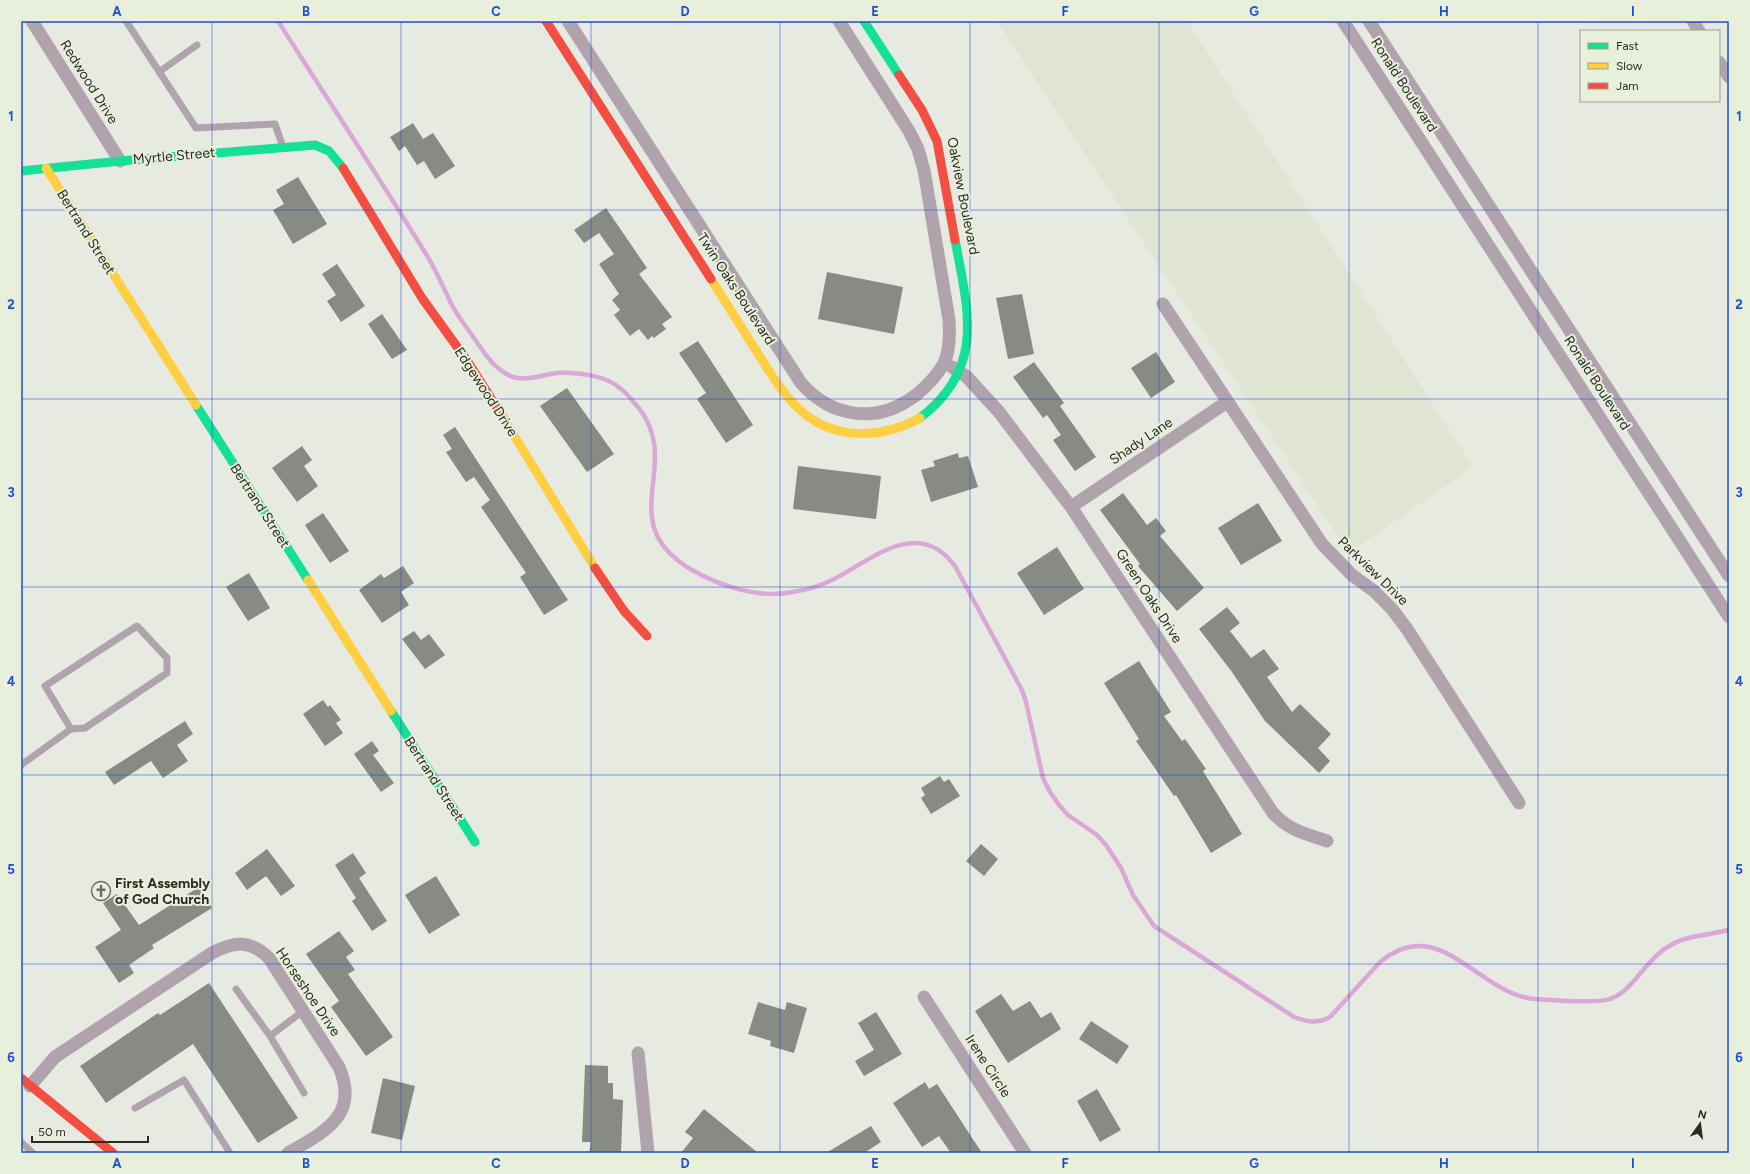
<svg xmlns="http://www.w3.org/2000/svg" width="1750" height="1174" viewBox="0 0 1750 1174" font-family="Figtree,sans-serif">
<rect width="100%" height="100%" fill="#e7eae0"/>
<path fill="#dfe5d2" d="M997,21H1187L1473,467L1349,553Z"/>
<g fill="none" stroke-linecap="round" stroke-linejoin="round">
<path stroke="#daa8d6" stroke-width="4.5" d="M278,21C328,100 380,179 429,259C438,274 444,290 452,305C459,319 470,331 478,344C484,352 490,362 498,368C518,386 534,376 557,373C577,372 606,375 621,389C628,394 633,402 639,408C684,467 611,522 692,570C720,586 759,599 792,592C806,590 823,585 836,578C874,558 919,517 955,566L1022,690L1026,702L1043,778L1050,792L1059,805L1068,815L1097,835L1106,845L1121,868L1133,895L1154,926L1294,1017C1307,1022 1318,1024 1330,1017L1380,962C1440,912 1477,994 1535,999C1551,1000 1597,1004 1610,999C1620,996 1627,988 1634,981C1645,968 1656,953 1671,945C1688,935 1710,935 1729,930"/>
</g>
<path fill="#888b83" d="M413,123L423,139L433,133L455,166L435,179L424,161L417,165L405,146L399,151L390,137Z
M298,177L327,224L293,244L273,210L284,204L276,190Z
M606,208L647,268L639,274L672,317L662,324L666,329L654,338L652,336L648,340L639,329L630,336L614,315L620,310L612,300L619,294L599,264L614,254L599,233L584,243L574,230Z
M337,264L365,306L341,322L327,301L336,295L322,274Z
M827,272L903,287L894,334L818,319Z
M1022,294L1034,354L1008,359L996,298Z
M382,314L407,350L392,359L368,324Z
M698,341L753,425L726,443L697,399L706,393L679,353Z
M1156,352L1175,382L1151,398L1131,368Z
M1034,362L1064,403L1060,406L1096,457L1075,471L1053,440L1061,435L1047,415L1043,418L1013,377Z
M567,388L614,454L587,472L540,406Z
M455,427L568,600L544,615L520,577L526,573L481,507L490,500L474,477L466,482L446,452L452,449L443,435Z
M302,446L312,460L304,466L318,486L297,502L272,468Z
M958,453L959,458L968,456L978,487L931,502L921,470L935,466L933,461Z
M798,466L881,476L876,519L793,509Z
M1123,493L1147,525L1156,518L1166,531L1160,536L1204,588L1177,611L1138,566L1140,564L1100,510Z
M1258,503L1282,541L1241,565L1218,528Z
M323,513L349,551L330,563L305,525Z
M1057,547L1084,589L1044,615L1017,573Z
M403,566L414,583L401,592L409,605L382,623L359,590L381,574L384,578Z
M249,573L270,608L248,621L226,587Z
M1227,607L1240,623L1230,631L1251,658L1264,649L1279,669L1267,677L1292,712L1300,704L1331,734L1318,748L1330,761L1319,773L1265,721L1232,672L1199,629Z
M414,631L421,640L429,634L445,655L425,669L402,639Z
M1139,661L1171,712L1164,716L1182,741L1185,739L1206,769L1203,771L1242,834L1211,853L1176,795L1174,796L1136,741L1139,739L1104,683Z
M323,700L328,707L330,705L341,720L336,723L343,733L325,746L303,714Z
M185,721L193,734L177,745L188,761L163,778L151,761L114,785L105,772Z
M372,741L379,751L373,755L394,783L381,792L354,754Z
M940,776L944,782L949,779L960,796L931,814L921,798L925,795L921,788Z
M981,844L998,859L984,876L966,861Z
M267,849L295,886L281,896L266,876L247,890L235,873Z
M353,853L366,873L359,878L387,921L372,931L352,901L356,898L335,865Z
M436,876L460,915L429,934L405,895Z
M199,887L212,908L152,945L154,948L129,965L134,973L119,983L95,947L121,930L103,903L117,894L139,925Z
M339,931L354,951L346,957L355,970L348,974L393,1037L366,1056L331,1007L339,1001L306,954Z
M209,983L298,1118L258,1143L193,1044L106,1103L80,1066L158,1013L160,1015Z
M1001,994L1013,1011L1030,1001L1041,1018L1051,1012L1061,1029L1008,1063L975,1011Z
M758,1002L785,1010L787,1002L807,1008L794,1053L770,1046L771,1041L748,1034Z
M876,1012L902,1054L864,1076L855,1061L874,1050L858,1023Z
M1091,1021L1129,1046L1117,1064L1079,1039Z
M585,1065L608,1066V1083H613V1099L623,1100L621,1153H589L591,1142H582Z
M383,1078L415,1086L402,1140L371,1133Z
M925,1082L929,1089L937,1084L982,1153H951L939,1136L922,1147L893,1103Z
M1097,1089L1121,1130L1100,1142L1077,1101Z
M704,1109L758,1153H681L693,1138L685,1132Z
M871,1126L881,1142L864,1153H826Z"/>
<g fill="none" stroke-linecap="round" stroke-linejoin="round">
<path stroke="#b0a3ae" stroke-width="7" d="M126,21L196,128L275,124L283,147
M159,72L197,45
M21,765L71,729L85,728L167,673V658L137,626L45,686L71,729
M236,989L270,1036
M303,1011L270,1036L304,1093
M135,1108L184,1080L230,1153
M21,1142L33,1153"/>
<path stroke="#b0a3ae" stroke-width="13" d="M32,21L120,161
M568,21L801,383C833,419 878,424 916,395C927,386 937,376 944,363C950,350 950,334 949,320L924,170L918,149L909,131L839,21
M1343,21L1729,617
M1369,21L1729,576
M1693,21L1699,31
M1719,62L1729,77
M1163,304L1322,544L1352,575L1374,591L1392,609L1407,629L1519,803
M952,367L967,377L999,412L1071,507L1273,813C1290,831 1304,833 1327,841
M1071,507L1227,402
M924,997L1025,1153
M638,1053L648,1153
M30,1086L55,1057L212,953C234,941 251,940 269,958L339,1067C360,1116 324,1132 288,1153"/>
<path stroke="#16e098" stroke-width="9" d="M864,21L899,75
M21,171L120,161L315,145L329,151L343,168
M196,405L308,580
M920,418C986,368 968,310 955,240
M391,711L475,842"/>
<path stroke="#ffcf43" stroke-width="9" d="M46,168L196,405
M711,279C726,303 742,328 757,352C769,371 780,390 796,406C830,441 880,440 920,418
M504,419L595,568
M308,580L391,711"/>
<path stroke="#f24e42" stroke-width="9" d="M546,21L711,279
M899,75L922,110L937,141L955,240
M343,168L422,298L468,362L504,419
M595,568L624,611L647,636
M21,1078L113,1153"/>
</g>
<path fill="none" stroke="#1d4ed8" stroke-width="1" stroke-opacity="0.55" d="M212,21V1153M401,21V1153M591,21V1153M780,21V1153M970,21V1153M1159,21V1153M1349,21V1153M1538,21V1153M21,210H1729M21,399H1729M21,587H1729M21,775H1729M21,964H1729"/>
<defs>
<g id="church-ring" transform="scale(1)"><circle r="9.5" fill="#e8efdb" stroke="#6c6e66" stroke-width="1.5"/><path d="M-1.2-6h2.4v3.5h3.3v2.4h-3.3V6h-2.4V-.1h-3.3v-2.4h3.3Z" fill="#6c6e66"/></g>
</defs>
<g fill-rule="evenodd">
<use href="#church-ring" x="101" y="891"/>
</g>
<g text-anchor="middle" dominant-baseline="central" stroke-width="4" stroke-linejoin="round" paint-order="stroke">
<g font-size="14" fill="#292c24" stroke="#e8efdb">
<text transform="translate(89 82) rotate(58)">Redwood Drive</text>
<text transform="translate(1404 85) rotate(57)">Ronald Boulevard</text>
<text transform="translate(174 156) rotate(-5)">Myrtle Street</text>
<text transform="translate(963 196) rotate(79)">Oakview Boulevard</text>
<text transform="translate(86 232) rotate(58)">Bertrand Street</text>
<text transform="translate(736 289) rotate(57)">Twin Oaks Boulevard</text>
<text transform="translate(1597 383) rotate(57)">Ronald Boulevard</text>
<text transform="translate(486 392) rotate(57)">Edgewood Drive</text>
<text transform="translate(1141 441) rotate(-34)">Shady Lane</text>
<text transform="translate(260 506) rotate(57)">Bertrand Street</text>
<text transform="translate(1373 571) rotate(44)">Parkview Drive</text>
<text transform="translate(1149 596) rotate(57)">Green Oaks Drive</text>
<text transform="translate(434 779) rotate(57)">Bertrand Street</text>
<text transform="translate(308 992) rotate(56)">Horseshoe Drive</text>
<text transform="translate(988 1066) rotate(57)">Irene Circle</text>
</g>
<g font-size="14" font-weight="bold" fill="#292c24" stroke="#e8efdb" text-anchor="start">
<text x="115" y="883">First Assembly<tspan x="115" dy="16">of God Church</tspan></text>
</g>
</g>
<rect width="1750" height="1174" fill="none" stroke="#e8efdb" stroke-width="44"/>
<rect x="1580" y="30" width="140" height="72" fill="#e8efdb" stroke="#9ca192"/>
<rect x="1588" y="43" width="20" height="6" fill="#16e098" stroke="#9ca192"/>
<text x="1616" y="50" font-size="12" fill="#292c24">Fast</text>
<rect x="1588" y="63" width="20" height="6" fill="#ffcf43" stroke="#9ca192"/>
<text x="1616" y="70" font-size="12" fill="#292c24">Slow</text>
<rect x="1588" y="83" width="20" height="6" fill="#f24e42" stroke="#9ca192"/>
<text x="1616" y="90" font-size="12" fill="#292c24">Jam</text>
<g transform="translate(1700 1124) rotate(14)" stroke="#e8efdb" stroke-width="3" paint-order="stroke">
<path d="M0-3L7 15L0 10L-7 15Z" fill="#292c24"/>
<text y="-6" font-size="11" font-weight="bold" text-anchor="middle" fill="#292c24">N</text>
</g>
<path d="M32 1136v6h116v-6" fill="none" stroke="#292c24" stroke-width="2"/>
<text x="38" y="1136" font-size="12" fill="#292c24" stroke="#e8efdb" stroke-width="3" paint-order="stroke">50 m</text>
<rect x="22" y="22" width="1706" height="1130" fill="none" stroke="#1d4ed8" stroke-width="1.5"/>
<g font-size="13" text-anchor="middle" font-weight="bold" fill="#1d4ed8">
<text x="117" y="16">A</text>
<text x="306" y="16">B</text>
<text x="496" y="16">C</text>
<text x="685" y="16">D</text>
<text x="875" y="16">E</text>
<text x="1065" y="16">F</text>
<text x="1254" y="16">G</text>
<text x="1444" y="16">H</text>
<text x="1633" y="16">I</text>
<text x="11" y="121">1</text>
<text x="1739" y="121">1</text>
<text x="11" y="309">2</text>
<text x="1739" y="309">2</text>
<text x="11" y="497">3</text>
<text x="1739" y="497">3</text>
<text x="11" y="686">4</text>
<text x="1739" y="686">4</text>
<text x="11" y="874">5</text>
<text x="1739" y="874">5</text>
<text x="11" y="1062">6</text>
<text x="1739" y="1062">6</text>
<text x="117" y="1168">A</text>
<text x="306" y="1168">B</text>
<text x="496" y="1168">C</text>
<text x="685" y="1168">D</text>
<text x="875" y="1168">E</text>
<text x="1065" y="1168">F</text>
<text x="1254" y="1168">G</text>
<text x="1444" y="1168">H</text>
<text x="1633" y="1168">I</text>
</g>
</svg>
